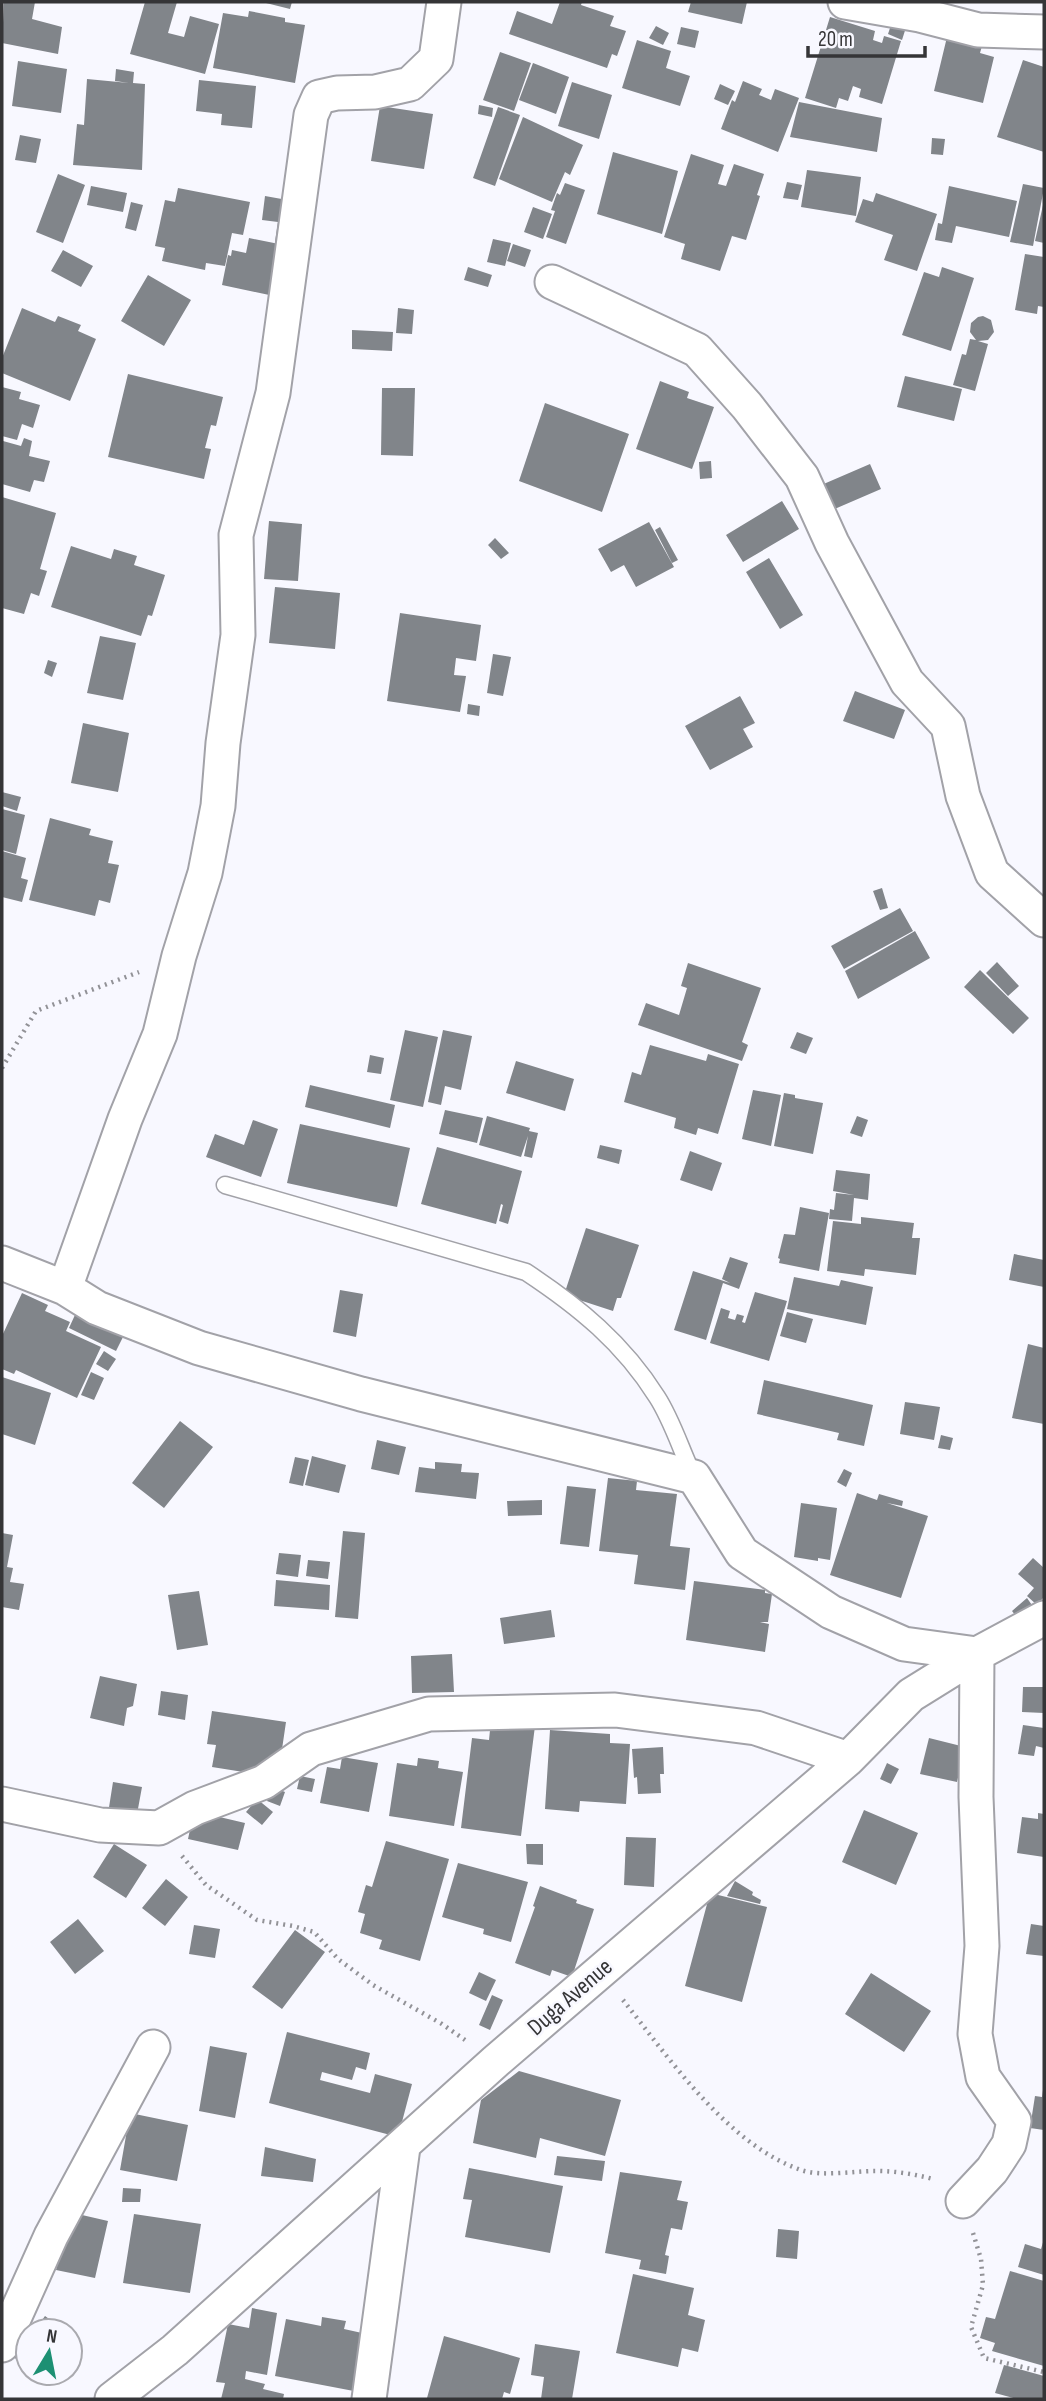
<svg xmlns="http://www.w3.org/2000/svg" width="1046" height="2401" viewBox="0 0 1046 2401" font-family="'Sofia Sans Condensed',sans-serif">
<rect width="100%" height="100%" fill="#f8f8ff"/>
<path fill="#81858a" d="M4,2H35L32,19L62,27L58,54L2,43Z
M145,2H177L168,33L184,37L190,16L219,24L205,74L130,54Z
M262,2H292L290,9Z
M560,2H582L581,5L614,16L610,26L626,31L617,56L612,54L607,68L509,34L517,11L552,24Z
M691,2H747L742,24L688,12Z
M249,11L285,18V22L305,25L295,83L213,68L223,13L248,17Z
M830,17L875,31L873,40L882,43L884,36L901,41L882,104L859,97L861,89L853,86L848,101L839,98L836,108L805,98Z
M909,18L902,40L888,34L893,19Z
M656,26L669,33L663,45L649,38Z
M681,27L699,31L695,48L677,44Z
M947,37L982,46L980,53L994,57L983,103L934,91Z
M637,40L671,51L666,68L690,76L680,106L622,88Z
M500,52L531,63L514,111L483,100Z
M1023,60L1044,67V152L997,137Z
M18,61L67,69L61,113L12,106Z
M533,63L569,77L556,114L519,100Z
M116,69L134,72L133,83L145,84L142,170L73,165L77,124L84,125L87,79L129,83L115,81Z
M199,80L256,86L252,128L221,125L222,114L196,111Z
M743,81L762,89L759,95L771,100L775,89L799,98L778,152L721,129L732,100L735,102Z
M572,82L612,95L599,139L558,126Z
M720,84L735,91L728,105L714,99Z
M799,102L882,118L877,152L790,137Z
M479,105L493,108L492,117L478,114Z
M380,106L433,114L424,169L371,161Z
M498,107L520,115L495,186L473,178Z
M523,117L583,145L570,175L565,172L552,202L499,179Z
M20,135L41,139L36,163L15,160Z
M932,138L945,139L943,155L931,154Z
M613,152L678,171L662,234L597,214Z
M691,154L724,165L718,184L726,186L734,164L764,174L757,195L760,196L746,240L732,236L720,271L681,259L685,244L664,237Z
M807,170L861,177L856,216L801,207Z
M58,174L85,185L63,243L36,232Z
M787,182L802,185L798,200L783,198Z
M565,183L585,190L566,244L546,237L555,211L551,210L557,193L560,195Z
M1023,184L1044,188L1033,246L1010,242Z
M91,186L127,193L123,212L87,205Z
M949,186L1017,201L1009,237L956,226L952,243L935,240L938,223L942,224Z
M178,188L250,202L243,235L232,233L225,266L206,263L205,270L162,261L165,248L155,246L165,200L175,202Z
M876,193L937,214L917,271L884,260L893,235L855,222L863,199L873,202Z
M265,196L293,201L286,244L275,242L278,222L262,220Z
M131,202L143,205L136,231L125,228Z
M1043,205H1044V243L1035,241Z
M533,207L552,214L543,239L524,232Z
M249,238L284,245L274,296L222,285L228,255L231,256L232,250L246,253Z
M493,239L511,243L505,266L487,262Z
M513,244L531,250L525,267L507,261Z
M63,250L93,266L81,287L51,271Z
M1025,254L1044,257V307L1038,306L1037,314L1015,310Z
M468,267L492,275L488,287L464,280Z
M942,267L974,278L951,351L902,335L924,272L939,277Z
M148,275L191,300L164,346L121,321Z
M22,308L55,322L58,316L81,325L78,331L96,339L70,401L2,373V358Z
M398,308L414,310L412,334L396,333Z
M983,316L991,320L994,332L988,340L978,341L988,344L975,391L953,385L962,354L966,355L970,339L976,340L970,332L971,323L978,317Z
M352,330L393,332L392,351L352,349Z
M128,374L223,397L216,426L211,425L205,448L211,449L204,479L108,457Z
M905,376L962,389L954,421L897,407Z
M660,381L689,392L687,398L714,407L692,469L636,449Z
M2,387L21,392L19,399L40,405L33,428L22,424L17,440L2,436Z
M382,388H415L413,456L381,455Z
M545,403L629,434L602,512L519,481Z
M24,438L32,441L29,456L50,461L44,482L34,480L30,492L2,484L3,441L21,446Z
M711,461L712,478L700,479L699,462Z
M870,464L881,489L830,511L819,486Z
M2,497L56,513L40,569L47,571L39,596L31,593L24,614L2,608Z
M782,501L799,529L743,562L726,535Z
M269,521L302,524L298,581L264,579Z
M649,522L674,567L636,587L624,565L611,572L598,549Z
M660,527L678,560L672,563L655,530Z
M495,538L509,553L501,559L488,545Z
M71,546L111,559L114,549L137,556L134,565L165,575L152,616L148,615L141,636L51,607Z
M769,558L803,615L780,629L746,572Z
M275,587L340,593L335,649L269,643Z
M400,613L481,625L476,661L456,658L454,675L466,676L460,712L387,701Z
M100,636L136,643L123,700L87,693Z
M493,654L511,657L503,696L487,693Z
M48,660L57,663L52,677L44,673Z
M855,691L905,710L894,739L843,721Z
M740,696L755,723L743,729L753,747L710,770L685,726Z
M468,704L480,706L479,716L467,714Z
M83,723L129,733L118,792L71,783Z
M2,792L21,797L17,811L2,806Z
M2,809L25,815L16,854L2,850Z
M50,818L91,829L89,835L113,841L108,863L119,865L110,903L99,900L95,916L29,900Z
M2,851L26,858L21,878L28,880L22,902L2,897Z
M882,888L888,908L880,910L873,891Z
M900,908L913,931L844,969L831,946Z
M915,931L930,958L858,999L845,971Z
M997,962L1019,986L1008,996L986,973Z
M688,963L761,988L742,1042L748,1045L742,1061L638,1025L646,1003L679,1015L687,988L681,986Z
M980,970L1029,1018L1013,1034L964,987Z
M405,1030L438,1037L423,1107L390,1100Z
M443,1030L472,1036L461,1090L445,1086L441,1105L428,1102Z
M797,1032L813,1038L806,1054L790,1048Z
M650,1045L706,1061L708,1054L739,1064L718,1134L698,1128L696,1135L674,1128L676,1118L624,1102L632,1072L641,1075Z
M370,1055L384,1058L381,1074L367,1072Z
M516,1061L574,1079L565,1111L506,1093Z
M310,1085L395,1105L390,1128L305,1107Z
M753,1090L781,1095L771,1146L742,1139Z
M784,1093L795,1095V1098L823,1103L813,1154L774,1146Z
M445,1110L483,1118L477,1143L439,1134Z
M487,1116L530,1128L529,1131L538,1133L532,1158L524,1156L528,1136L521,1157L479,1145Z
M857,1116L868,1120L862,1137L850,1133Z
M253,1120L278,1129L261,1177L206,1157L215,1134L244,1145Z
M300,1124L410,1148L397,1207L287,1183Z
M600,1145L622,1150L619,1164L597,1158Z
M437,1147L522,1171L508,1224L499,1221L503,1205L501,1204L496,1224L421,1204Z
M690,1151L722,1163L712,1191L680,1180Z
M836,1170L870,1174L868,1200L854,1198L852,1221L829,1219L830,1209L834,1210L836,1193L854,1195L833,1191Z
M800,1207L829,1213L819,1271L779,1263L780,1259L778,1258L784,1234L795,1235Z
M861,1217L914,1223L912,1238H920L916,1275L865,1269L864,1276L827,1271L833,1221L861,1224Z
M586,1228L639,1245L621,1298H617L613,1311L564,1295Z
M1014,1254L1044,1260V1287L1009,1280Z
M730,1257L748,1263L739,1289L723,1283L706,1340L674,1330L693,1271L730,1283L722,1279Z
M794,1277L839,1286L841,1280L873,1287L866,1325L787,1309Z
M340,1290L363,1294L356,1337L333,1332Z
M755,1292L787,1301L769,1361L710,1343L721,1308L730,1311L728,1318L735,1320L737,1314L744,1316L742,1322L745,1323Z
M22,1293L48,1305L45,1311L70,1322L66,1331L101,1347L77,1398L16,1370L14,1374L2,1369V1336Z
M80,1304L128,1327L116,1351L69,1328Z
M787,1312L813,1319L806,1343L780,1336Z
M1028,1344L1044,1348V1424L1012,1418Z
M104,1351L116,1359L108,1371L96,1364Z
M91,1372L104,1378L94,1400L81,1395Z
M2,1377L51,1393L35,1445L2,1434Z
M764,1380L873,1405L864,1446L837,1440L839,1433L757,1414Z
M905,1402L940,1407L934,1440L900,1434Z
M180,1421L213,1447L164,1508L132,1483Z
M941,1435L953,1438L950,1450L938,1448Z
M377,1440L406,1447L399,1475L371,1469Z
M312,1456L346,1465L339,1493L305,1485Z
M295,1457L309,1460L303,1486L289,1483Z
M435,1462L462,1464L461,1472L479,1473L476,1499L415,1492L419,1467L435,1469Z
M844,1469L852,1473L846,1487L837,1482Z
M608,1478L637,1481L636,1490L677,1494L670,1546L690,1548L685,1590L634,1584L638,1555L599,1551Z
M567,1486L596,1489L589,1547L560,1544Z
M857,1493L877,1500L879,1494L903,1501L902,1506L887,1503L928,1516L901,1598L830,1575Z
M542,1500V1515L508,1516L507,1501Z
M801,1503L837,1508L830,1560L818,1558V1561L794,1557Z
M343,1531L365,1533L358,1619L335,1617Z
M2,1533L13,1535L7,1567L13,1568L10,1582L24,1584L19,1610L2,1607Z
M279,1553L301,1555L298,1577L276,1574Z
M1033,1558L1044,1568V1597L1037,1605L1027,1596L1034,1588L1018,1574Z
M308,1560L330,1562L328,1579L306,1576Z
M276,1580L330,1585L329,1610L274,1606Z
M694,1581L765,1590V1593L772,1594L768,1622H760L769,1624L765,1652L686,1640Z
M199,1591L208,1645L177,1650L168,1595Z
M1027,1598L1034,1608L1019,1620L1012,1611Z
M551,1610L555,1637L504,1644L500,1618Z
M452,1654L454,1692L412,1693L411,1656Z
M100,1676L137,1684L133,1706L127,1708L124,1726L90,1718Z
M1023,1687H1043L1044,1713L1022,1712Z
M161,1691L188,1695L185,1720L158,1715Z
M212,1711L286,1722L281,1756L272,1754L268,1776L212,1767L216,1745L207,1744Z
M491,1720L535,1726L521,1836L461,1828L472,1738L489,1740Z
M1023,1725L1044,1728V1748L1036,1746L1034,1756L1018,1754Z
M550,1730L610,1734V1743L630,1744L626,1804L580,1801L579,1812L545,1809Z
M929,1738L965,1747L957,1782L920,1774Z
M663,1747L664,1774H660L661,1793L638,1794L637,1777L634,1778L632,1749Z
M342,1757L378,1763L369,1812L320,1803L327,1767L340,1769Z
M418,1758L439,1761L438,1768L463,1772L454,1826L389,1816L397,1763L417,1766Z
M887,1763L899,1769L891,1784L880,1779Z
M300,1776L315,1779L312,1792L297,1789Z
M113,1782L142,1787L135,1825L107,1820Z
M273,1787L285,1792L280,1806L267,1801Z
M257,1799L273,1812L262,1825L246,1812Z
M864,1810L918,1833L896,1885L842,1862Z
M194,1811L245,1823L238,1850L188,1839Z
M1038,1813L1044,1814V1857L1017,1853L1022,1817L1038,1819Z
M626,1837L656,1838L654,1887L624,1885Z
M386,1841L449,1859L420,1961L379,1949L382,1940L360,1933L365,1914L358,1912L366,1885L372,1887Z
M114,1844L147,1865L126,1898L93,1877Z
M526,1844H543V1865L527,1864Z
M458,1863L528,1882L511,1942L483,1934L484,1929L442,1917Z
M166,1879L188,1897L165,1926L142,1908Z
M735,1881L753,1892L752,1895L761,1900L760,1904L727,1896Z
M540,1886L577,1900L576,1903L594,1909L572,1977L552,1970L550,1976L515,1963L535,1907L533,1906Z
M710,1893L767,1907L742,2002L685,1986Z
M78,1919L104,1951L75,1974L50,1942Z
M1031,1924L1044,1926V1956L1026,1954Z
M194,1925L220,1929L215,1958L189,1954Z
M295,1930L325,1952L282,2009L252,1987Z
M479,1972L496,1980L486,2001L469,1993Z
M871,1973L931,2011L904,2052L845,2014Z
M492,1995L503,2000L490,2030L479,2025Z
M287,2032L370,2053L366,2070L356,2067L352,2080L322,2072L320,2080L370,2093L375,2074L412,2084L398,2137L269,2103Z
M210,2046L247,2053L235,2118L199,2111Z
M519,2071L621,2100L605,2156L540,2138L536,2158L473,2143L481,2100Z
M1043,2090H1044V2130L1030,2128L1035,2096L1042,2097Z
M130,2113L188,2125L177,2181L120,2170Z
M265,2147L316,2159L313,2182L261,2176Z
M557,2156L605,2161L602,2181L554,2175Z
M469,2168L563,2186L550,2253L465,2237L472,2200L463,2199Z
M620,2172L682,2181L677,2200L688,2202L682,2230L671,2228L665,2255L669,2256L666,2274L639,2269L641,2260L605,2253Z
M123,2188L141,2189L140,2202H122Z
M69,2212L108,2221L95,2278L56,2270Z
M134,2214L201,2224L190,2293L123,2283Z
M778,2229L799,2231L797,2259L776,2257Z
M1044,2239V2275L1018,2267L1025,2244L1041,2249Z
M1010,2271L1044,2281V2366L992,2351L995,2343L980,2338L986,2317L995,2319Z
M633,2274L694,2288L688,2315L705,2320L698,2352L682,2348L678,2367L616,2353Z
M252,2308L277,2313L267,2375L246,2371L245,2379L265,2384L263,2389L284,2394L283,2399H221L225,2383L216,2382L228,2324L249,2328Z
M45,2316L66,2331H34Z
M322,2317L346,2321L344,2329L371,2335L359,2392L275,2376L286,2319L321,2326Z
M21,2330L28,2335V2367L6,2352Z
M444,2336L520,2358L510,2394L504,2392L502,2399L427,2398Z
M535,2344L580,2351L572,2399H541L544,2377L531,2375Z
M1004,2365L1044,2376V2399H1017L995,2393Z"/>
<g fill="none" stroke-linecap="round" stroke-linejoin="round">
<g stroke="#a2a2a8" stroke-width="19">
<path id="lane" d="M225,1185L526,1272C579,1307 623,1343 657,1397C672,1420 681,1450 693,1475"/>
</g>
<g stroke="#a2a2a8" stroke-width="37">
<path id="street" d="M845,2L920,15L978,30L1044,32
M552,282L697,350L747,406L802,477L832,543L907,682L948,726L963,796L992,873L1044,920
M2,1263L65,1288L97,1308L199,1348L361,1394L694,1477L742,1553L831,1612L904,1644L977,1654L976,1797L982,1946L975,2034L983,2077L1014,2121L1009,2144L992,2170L963,2201
M65,1288L125,1119L160,1034L179,956L205,873L218,806L223,743L238,635L236,535L273,393L311,115L319,97L337,93L375,92L410,84L436,59L444,2
M2,1804L100,1825L159,1828L195,1808L264,1782L311,1749L429,1714L615,1710L756,1728L848,1759
M2,2345L51,2236L153,2047
M112,2399L175,2350L496,2061L848,1759L911,1695L977,1654L1044,1618
M369,2399L403,2147"/>
</g>
<path stroke="#929297" stroke-width="4.5" stroke-dasharray="2 5" stroke-linecap="butt" d="M2,1068L36,1011L139,972
M182,1856L206,1885L257,1920L293,1926L314,1932L338,1959L373,1985L442,2024L465,2040
M623,2000C669,2058 728,2145 801,2170C821,2177 854,2171 875,2171C896,2171 914,2174 933,2179
M973,2233L981,2259L983,2285L971,2327L984,2358L1044,2372"/>
<use href="#lane" stroke="#fff" stroke-width="16"/>
<use href="#street" stroke="#fff" stroke-width="33"/>
</g>
<g text-anchor="middle" dominant-baseline="central" stroke-width="5" stroke-linejoin="round" paint-order="stroke">
<g font-size="24" fill="#353537" stroke="#f8f8ff">
<text transform="translate(570 1997) rotate(-41)">Duga Avenue</text>
</g>
</g>
<rect width="1046" height="2401" fill="none" stroke="#353537" stroke-width="7"/>
<g transform="translate(49 2352) rotate(10)"><circle r="33" fill="#f8f8ff" stroke="#aaaaaf" stroke-width="2"/>
<path d="M0-5L12 26L0 18L-12 26Z" fill="#1d9073"/>
<text y="-10" font-size="19" font-weight="bold" text-anchor="middle" fill="#353537">N</text>
</g>
<path d="M808 46v10h117v-10" fill="none" stroke="#353537" stroke-width="3.5"/>
<text x="818" y="46" font-size="21" fill="#353537" stroke="#f8f8ff" stroke-width="5" paint-order="stroke">20 m</text>
</svg>
